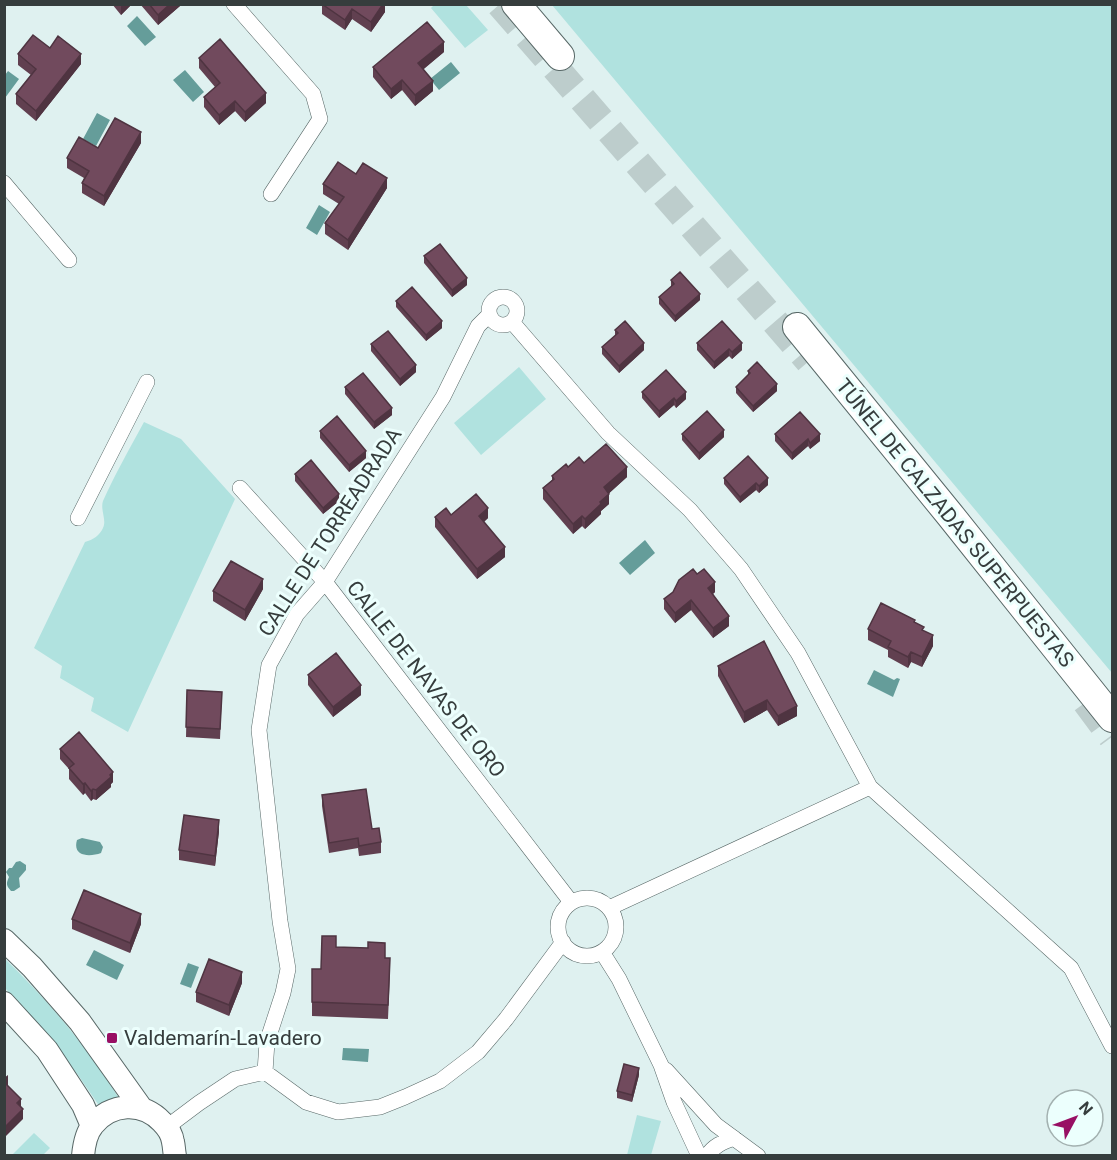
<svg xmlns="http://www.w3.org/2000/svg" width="1117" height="1160" viewBox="0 0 1117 1160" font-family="Roboto,sans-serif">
<rect width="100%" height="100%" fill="#dff1f0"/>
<path fill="#b0e2df" d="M435,4L466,5L488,30L465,48L431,8Z
M552,5H1112V673Z
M519,367L546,399L481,455L454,423Z
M144,422L181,439L235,499L128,732L91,711L94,698L60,678L62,666L34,648L85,542C93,540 100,535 103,528C107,520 100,510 103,501C115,474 130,448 144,422Z
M4,958C49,1001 87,1047 120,1100L102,1110L78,1075L49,1038L5,988Z
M637,1115L661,1121L651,1155H627Z
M34,1133L50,1148L43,1155H12Z"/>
<path fill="#659d9a" d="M137,16L156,37L145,46L127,26Z
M451,62L460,73L439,90L430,79Z
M185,70L204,92L193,102L173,80Z
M8,71L19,79L5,98V75Z
M97,113L110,120L96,146L83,139Z
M319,205L330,212L317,235L306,228Z
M645,540L655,553L630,575L619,563Z
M874,670L894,680L897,678L900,679L893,697L867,684Z
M82,838L100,842L103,847L101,853C90,857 72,857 77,840Z
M20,861L26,865V870L19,878L20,887L14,891H11C6,885 6,884 9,877L6,872L9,868H12L16,862Z
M94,950L124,965L117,980L86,965Z
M188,963L199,967L191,988L180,984Z
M343,1048L369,1049L368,1062L342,1060Z"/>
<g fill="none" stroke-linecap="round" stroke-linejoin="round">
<path stroke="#bdcdcc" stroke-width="28" stroke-dasharray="28 14" stroke-linecap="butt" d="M500,4L809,361
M1086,702L1112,737"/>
<g stroke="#586867" stroke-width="16">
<path id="street" d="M234,4L313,94L320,119L271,194
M4,183L69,260
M489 311a14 14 0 1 1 28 0a14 14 0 1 1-28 0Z
M512,322L608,433L690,510L741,569L798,653L870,787L1071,968L1112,1046
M240,488L325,582L571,902
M78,518L147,382
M558 927a29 29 0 1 1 58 0a29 29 0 1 1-58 0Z
M609,908L870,787
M602,952L619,979L661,1065L674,1102L699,1156
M666,1070L716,1125L758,1156
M265,1072L267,1042L283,993L288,969L280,921L259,730L269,665L297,614L325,582L443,397L478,326L489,315
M167,1127L199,1103L235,1079L265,1072L306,1102L338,1112L380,1107L405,1097L440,1081L478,1052L506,1019L563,942
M707,1156C713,1146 723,1142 734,1138"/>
</g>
<g stroke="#586867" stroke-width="24">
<path id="secondary" d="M4,940L32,967L80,1022L142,1109
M4,1003L47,1050L83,1105L92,1126
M83,1156C84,1145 86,1133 93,1125C111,1103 142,1101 162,1122C167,1127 172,1134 173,1142C174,1146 174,1151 175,1156"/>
</g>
<g stroke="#586867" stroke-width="30">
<path id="highway" d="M516,4L560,56
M797,327L950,515L1112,718"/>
</g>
<use href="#street" stroke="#fff" stroke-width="15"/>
<use href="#secondary" stroke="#fff" stroke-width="22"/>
<use href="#highway" stroke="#fff" stroke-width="28"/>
</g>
<path fill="#614050" d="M112,4H132L121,15Z
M140,4H180V6L158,25Z
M322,4H385V12L371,32L352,19L345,30L322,14Z
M50,48L81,64L36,121L16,104V94L31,75L18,65V54Z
M444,52L423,69L433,91L415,106L402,90L391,99L373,77V67Z
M199,58L266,103L245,122L235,111L219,125L204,107V97L215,87L199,68Z
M141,143L104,206L82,193V183L84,178L67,168V158L98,148Z
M356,174L387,188L348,250L325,234V223L339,204L323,194V184Z
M424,256L467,285L452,297L424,263Z
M671,280L700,300L675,322L659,304V297L671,287Z
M396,301L442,328L426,341L396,307Z
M615,330L644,350L619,373L602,354V347L615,336Z
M697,343L742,350L732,359L729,356L714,369L697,350Z
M371,344L416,372L400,386L371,351Z
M748,371L777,391L753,412L736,393V387L748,375Z
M345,387L392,415L374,429L345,394Z
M642,392L686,399L676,408L674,405L659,418L642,398Z
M320,431L366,458L349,472L320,438Z
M682,434L724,437L699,460L682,440Z
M775,434L820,441L810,449L808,446L792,460L775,441Z
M584,463L627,477L609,493V504L601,511V514L585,529L582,526L573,534L543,499V488L552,480V476L568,467Z
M295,474L339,501L323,514L295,481Z
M724,478L768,485L759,493L756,490L740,503L724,484Z
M451,515L488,518L484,522L505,557L477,579L435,527V517Z
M697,574L715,592L713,594L729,626L713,638L691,610L675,623L664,609V599Z
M263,589L245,621L213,601V591Z
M915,623L924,631L933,646L922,667L911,662L908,668L888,657V650L868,640V629Z
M718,666L797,716L778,726L767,710L744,723L718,676Z
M308,675L361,695L333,717L308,685Z
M187,690L222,692L220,739L186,737Z
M60,749L113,782L111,784V787L96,800L93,799L91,801L85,793L83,795L69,779V769L60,759Z
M322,795L372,829L381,842V853L359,856L358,848L329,853L322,806Z
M219,831L215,866L179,860V850Z
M72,919L141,924L130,953L72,929Z
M336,947L385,958L390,972L388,1019L312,1016V969H321Z
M242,983L229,1016L196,1002V992Z
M639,1075L632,1102L617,1098V1091Z"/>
<path fill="#4f3441" d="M132,4L121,15V5Z
M170,4H180V6L158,25V15Z
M383,4H385V12L371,32V22Z
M352,9V19L345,30V20Z
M444,42V52L418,74V63Z
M81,54V64L36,121V111Z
M402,80V90L391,99V89Z
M433,81V91L415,106V95Z
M266,93V103L245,122V112Z
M235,101V111L219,125V115Z
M141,132V143L104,206V196Z
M387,178V188L348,250V240Z
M467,278V285L452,297V290Z
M700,294V300L675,322V316Z
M442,321V328L426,341V335Z
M644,343V350L619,373V366Z
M742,343V350L732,359V352Z
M729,349V356L714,369V362Z
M416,365V372L400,386V379Z
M777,384V391L753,412V406Z
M686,392V399L676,408V401Z
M674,398V405L659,418V411Z
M392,408V415L374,429V422Z
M724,430V437L699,460V453Z
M820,434V441L810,449V443Z
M808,439V446L792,460V453Z
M366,451V458L349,472V465Z
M627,467V477L604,498V487Z
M768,478V485L759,493V486Z
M756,483V490L740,503V497Z
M339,494V501L323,514V508Z
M609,494V504L601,511V514L585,529V519L600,502Z
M488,508V518L479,526V516Z
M582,516V526L573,534V524Z
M505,547V557L477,579V569Z
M263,579V589L245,621V610Z
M715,582V592L708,598V588Z
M691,600V610L675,623V613Z
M729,616V626L713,638V628Z
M933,635V646L922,667V657Z
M911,652V662L908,668V657Z
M361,685V695L333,717V707Z
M767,700V710L744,723V712Z
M797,706V716L778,726V716Z
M113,772V782L111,784V787L96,800V790Z
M85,783V793L83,795V784Z
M93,789V799L91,801V791Z
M219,820V831L215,866V856Z
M141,914V924L130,953V943Z
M242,972V983L229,1016V1005Z
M639,1068V1075L632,1102V1095Z
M8,1075V1085L4,1088V1078Z
M21,1099V1109L17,1103Z
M23,1109V1119L5,1137V1127Z"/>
<path fill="#714a5d" stroke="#4f3441" stroke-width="1.5" d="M149,4H170L158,15Z
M322,4H383L371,22L352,9L345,20Z
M427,22L444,42L418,63L433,81L415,95L402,80L391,89L373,67Z
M33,35L50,48L58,36L81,54L36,111L16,94L36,69L18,54Z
M220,39L266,93L245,112L235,101L219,115L204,97L220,83L199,58Z
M115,118L141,132L104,196L82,183L89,171L67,158L79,137L98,148Z
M338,162L356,174L363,163L387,178L348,240L325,223L344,197L323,184Z
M440,244L467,278L452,290L424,256Z
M680,272L700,294L675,316L659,297L674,284L671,280Z
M412,287L442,321L426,335L396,301Z
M625,321L644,343L619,366L602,347L618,333L615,330Z
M722,321L742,343L732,352L729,349L714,362L697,343Z
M388,331L416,365L400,379L371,344Z
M757,362L777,384L753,406L736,387L750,373L748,371Z
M666,370L686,392L676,401L674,398L659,411L642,392Z
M363,373L392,408L374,422L345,387Z
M707,411L724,430L699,453L682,434Z
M800,412L820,434L810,443L808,439L792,453L775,434Z
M337,416L366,451L349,465L320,431Z
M606,444L627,467L604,487L609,494L600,502L601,504L585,519L582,516L573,524L543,488L554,479L552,476L566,464L568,467L579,457L584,463Z
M748,456L768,478L759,486L756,483L740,497L724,478Z
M311,460L339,494L323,508L295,474Z
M476,494L488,508L479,516L505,547L477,569L435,517L446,508L451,515Z
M231,561L263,579L245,610L213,591Z
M693,569L697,574L704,569L715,582L708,588L729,616L713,628L691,600L675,613L664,599L673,592L679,580Z
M881,603L915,620L914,622L924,627L922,630L933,635L922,657L911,652L908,657L888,647L891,641L868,629Z
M764,641L797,706L778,716L767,700L744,712L718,666Z
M336,653L361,685L333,707L308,675Z
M187,690L222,692L220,729L186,727Z
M79,732L113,772L110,775L111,777L96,790L93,789L91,791L85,783L83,784L69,768L74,764L60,749Z
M366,789L372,829L379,828L381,842L359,846L358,838L329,843L322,795Z
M184,815L219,820L215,856L179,850Z
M84,890L141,914L130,943L72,919Z
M322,936H336V947L368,948V942L385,943V958H390L388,1005L312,1002V969H321Z
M209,959L242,972L229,1005L196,992Z
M624,1064L639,1068L632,1095L617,1091Z
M4,1082L21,1099L17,1103L23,1109L5,1127Z"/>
<rect fill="#980f64" stroke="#ecfffd" stroke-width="2" x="106" y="1032" width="12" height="12" rx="3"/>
<g text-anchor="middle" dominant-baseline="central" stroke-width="6" stroke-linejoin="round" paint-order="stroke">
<g font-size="21" fill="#363d3d" stroke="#ecfffd">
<text transform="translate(955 523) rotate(51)">TÚNEL DE CALZADAS SUPERPUESTAS</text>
<text transform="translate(330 532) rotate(-57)">CALLE DE TORREADRADA</text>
<text transform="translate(426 679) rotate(52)">CALLE DE NAVAS DE ORO</text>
</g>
<g font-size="21" fill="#363d3d" stroke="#ecfffd" text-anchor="start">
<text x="124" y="1038">Valdemarín-Lavadero</text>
</g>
</g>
<rect width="1117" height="1160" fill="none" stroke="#363d3d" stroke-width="12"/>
<g transform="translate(1075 1118) rotate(49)"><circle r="28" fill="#ecfffd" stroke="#a3b1b0" stroke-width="1.5"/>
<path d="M0-4.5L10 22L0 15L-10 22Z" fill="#980f64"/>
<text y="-9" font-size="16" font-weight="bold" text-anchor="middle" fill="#363d3d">N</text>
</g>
</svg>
